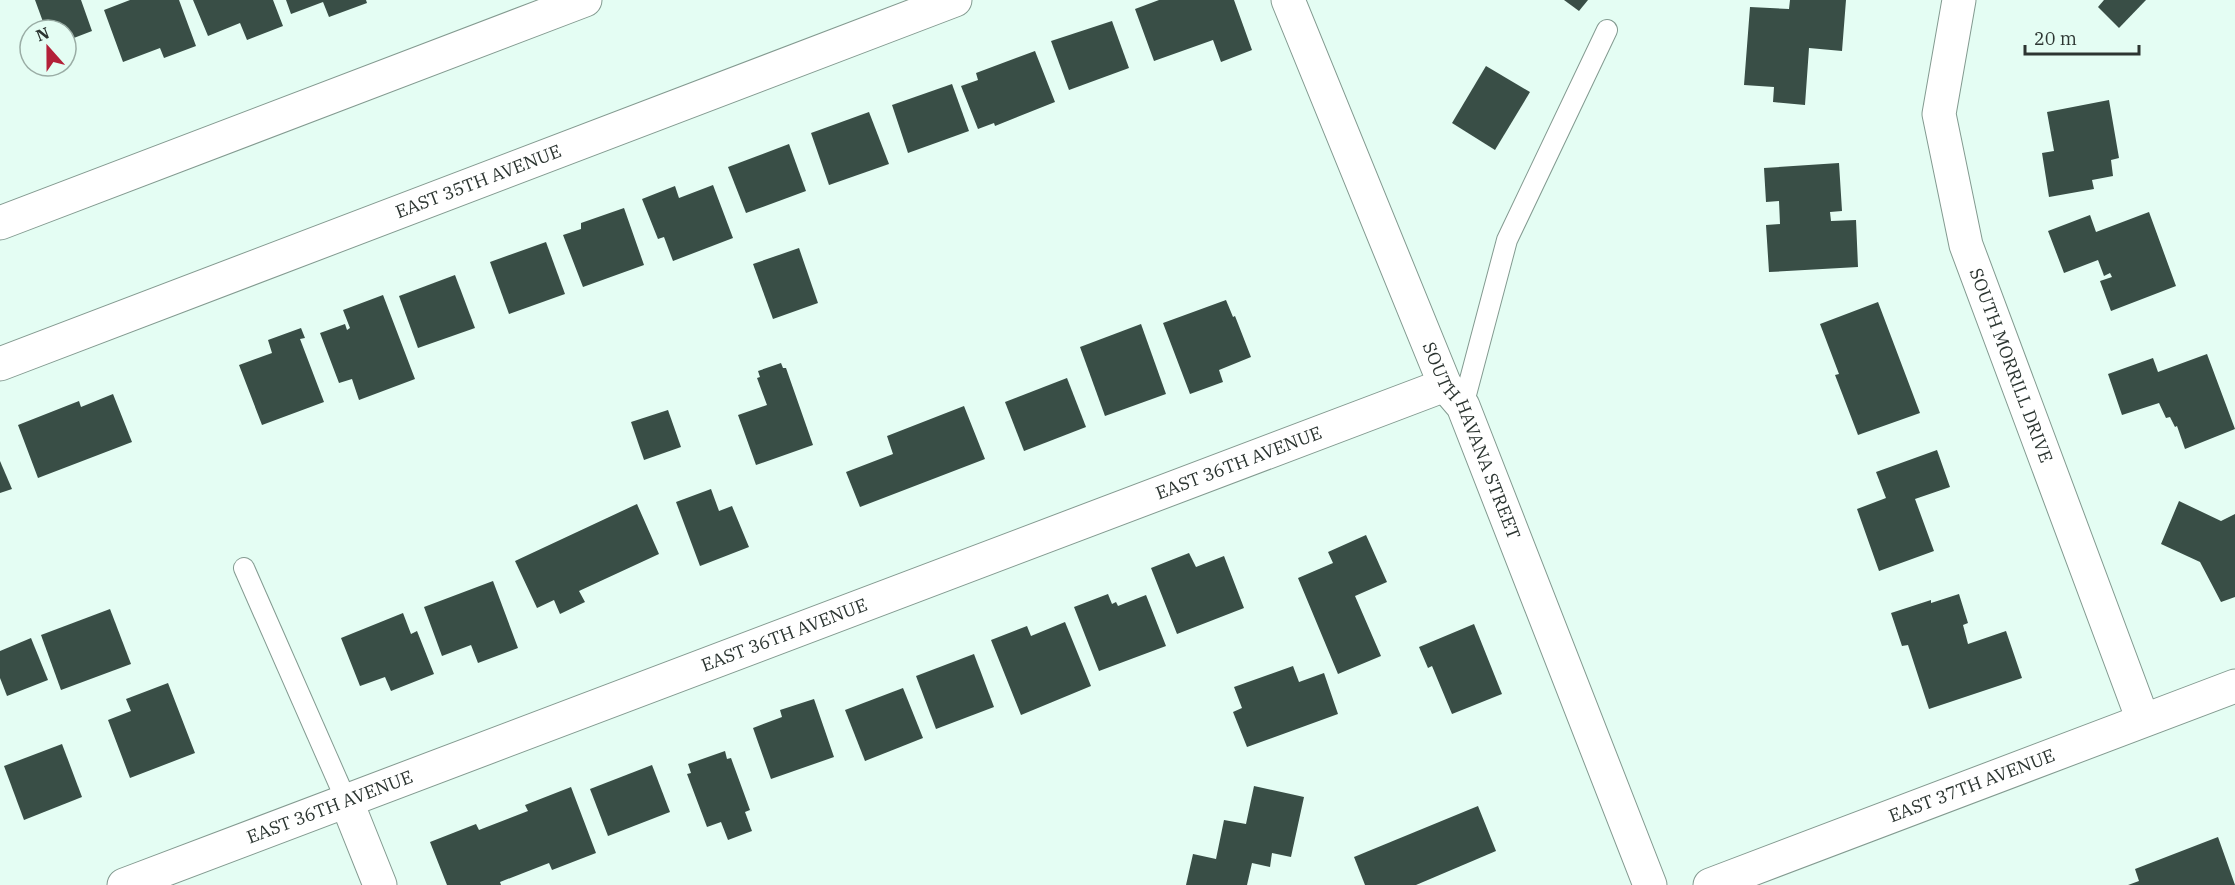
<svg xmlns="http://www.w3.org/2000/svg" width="2235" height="885" font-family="'IBM Plex Serif',serif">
  <rect width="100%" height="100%" fill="#e4fdf3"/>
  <g fill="#394e46">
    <path d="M 35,0 L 81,0 L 92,31 L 66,41 L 66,30 L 46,30 Z"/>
    <path d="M 130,0 L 179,0 L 196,46 L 164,58 L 160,48 L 123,62 L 104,10 Z"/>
    <path d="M 193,0 L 273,0 L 283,26 L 247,40 L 240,23 L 208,36 Z"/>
    <path d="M 286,0 L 366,0 L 367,3 L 329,17 L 323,2 L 291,14 Z"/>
    <path d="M 1159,0 L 1234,0 L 1252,50 L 1221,62 L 1213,40 L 1154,61 L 1135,9 Z"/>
    <path d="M 1564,0 L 1588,0 L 1579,11 Z"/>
    <path d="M 1790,0 L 1846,0 L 1842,51 L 1809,48 L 1805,105 L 1773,102 L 1774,87 L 1744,85 L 1750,7 L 1789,9 Z"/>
    <path d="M 2104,0 L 2146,0 L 2119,28 L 2098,7 Z"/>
    <path d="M 1112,21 L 1129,68 L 1069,90 L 1051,41 Z"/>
    <path d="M 1035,51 L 1055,102 L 995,126 L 994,123 L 978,129 L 961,86 L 978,80 L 976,73 Z"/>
    <path d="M 1486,66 L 1530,92 L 1495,150 L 1452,123 Z"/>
    <path d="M 952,84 L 969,131 L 908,153 L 892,105 Z"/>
    <path d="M 2109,100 L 2119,158 L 2111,160 L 2113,176 L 2092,180 L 2094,189 L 2049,197 L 2042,153 L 2054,151 L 2047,112 Z"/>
    <path d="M 869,112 L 889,164 L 829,185 L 811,133 Z"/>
    <path d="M 789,144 L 806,191 L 746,213 L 728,167 Z"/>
    <path d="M 1839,163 L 1842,211 L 1830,212 L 1831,221 L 1856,220 L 1858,267 L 1769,272 L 1766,225 L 1780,224 L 1779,201 L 1766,202 L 1764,168 Z"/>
    <path d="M 713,185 L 733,238 L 673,261 L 664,237 L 658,239 L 642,199 L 675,186 L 679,198 Z"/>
    <path d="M 624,208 L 644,265 L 583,287 L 563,235 L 581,229 L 581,223 Z"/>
    <path d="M 2149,212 L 2176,286 L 2111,311 L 2100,281 L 2112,277 L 2110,273 L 2104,276 L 2098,260 L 2064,273 L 2048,231 L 2090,215 L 2096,232 Z"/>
    <path d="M 546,242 L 565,294 L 509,314 L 490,262 Z"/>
    <path d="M 799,248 L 818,303 L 773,319 L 753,264 Z"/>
    <path d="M 455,275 L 475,328 L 418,348 L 399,296 Z"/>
    <path d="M 383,295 L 415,379 L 359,400 L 352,379 L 339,383 L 320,333 L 345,324 L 347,330 L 350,328 L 343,310 Z"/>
    <path d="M 1226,300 L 1233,317 L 1235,316 L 1251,357 L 1219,370 L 1223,382 L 1190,394 L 1163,323 Z"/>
    <path d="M 1878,302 L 1920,413 L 1858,435 L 1835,375 L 1839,374 L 1820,324 Z"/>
    <path d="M 1141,324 L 1166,394 L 1105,416 L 1080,347 Z"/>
    <path d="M 301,328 L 305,338 L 300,339 L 324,402 L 262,425 L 239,365 L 272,353 L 268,340 Z"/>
    <path d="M 2207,354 L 2235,429 L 2185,449 L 2177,426 L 2175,427 L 2170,417 L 2166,418 L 2159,403 L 2122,415 L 2108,374 L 2153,358 L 2158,372 Z"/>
    <path d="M 781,363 L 783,368 L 786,368 L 813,445 L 756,465 L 738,415 L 767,405 L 757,378 L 760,377 L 758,371 Z"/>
    <path d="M 1067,378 L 1086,427 L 1024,451 L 1005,402 Z"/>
    <path d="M 113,394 L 132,442 L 38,478 L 18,425 L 79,401 L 81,407 Z"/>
    <path d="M 964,406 L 985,459 L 860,507 L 846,472 L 893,454 L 887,436 Z"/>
    <path d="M 668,410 L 681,447 L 644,460 L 631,422 Z"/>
    <path d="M 1937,450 L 1950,487 L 1915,499 L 1934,551 L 1879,571 L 1857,509 L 1886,498 L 1876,472 Z"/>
    <path d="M 0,461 L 12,489 L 0,493 Z"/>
    <path d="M 711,489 L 719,511 L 732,506 L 749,547 L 700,566 L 676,502 Z"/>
    <path d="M 2179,501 L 2221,521 L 2235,514 L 2235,597 L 2221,602 L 2200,562 L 2161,544 Z"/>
    <path d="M 637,504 L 659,554 L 579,591 L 585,602 L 560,614 L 554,600 L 537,608 L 515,561 Z"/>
    <path d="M 1366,535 L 1387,582 L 1355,596 L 1381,656 L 1338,674 L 1298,578 L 1333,563 L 1328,552 Z"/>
    <path d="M 1189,553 L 1196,567 L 1224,556 L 1244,608 L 1177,634 L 1151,568 Z"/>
    <path d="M 493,581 L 518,648 L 478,663 L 471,645 L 442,656 L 424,607 Z"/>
    <path d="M 1108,594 L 1112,604 L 1116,602 L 1118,606 L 1146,595 L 1166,646 L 1099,671 L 1074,607 Z"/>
    <path d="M 1959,594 L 1968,623 L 1963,625 L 1968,644 L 2006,631 L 2022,678 L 1929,709 L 1908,645 L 1902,646 L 1891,613 L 1931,600 L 1931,603 Z"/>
    <path d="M 110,609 L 131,664 L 61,690 L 41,635 Z"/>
    <path d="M 403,613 L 411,634 L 417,631 L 434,674 L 391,691 L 385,677 L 360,686 L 341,638 Z"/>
    <path d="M 1065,622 L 1091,686 L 1021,715 L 991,640 L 1027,626 L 1031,636 Z"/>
    <path d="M 1474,624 L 1502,694 L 1452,714 L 1432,666 L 1428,668 L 1419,647 Z"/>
    <path d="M 31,638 L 48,680 L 7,696 L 0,678 L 0,651 Z"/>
    <path d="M 974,654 L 994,707 L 936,729 L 916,676 Z"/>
    <path d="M 1293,666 L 1299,682 L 1324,673 L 1338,714 L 1247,747 L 1233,712 L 1242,708 L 1234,687 Z"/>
    <path d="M 168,683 L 195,753 L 130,778 L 108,720 L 131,711 L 126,699 Z"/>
    <path d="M 903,688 L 923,738 L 865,761 L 845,710 Z"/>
    <path d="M 814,699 L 834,757 L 771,779 L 753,728 L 782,717 L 780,710 Z"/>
    <path d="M 62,744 L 82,797 L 24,820 L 4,766 Z"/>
    <path d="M 725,751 L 727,759 L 731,758 L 750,810 L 745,812 L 752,831 L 728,840 L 721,822 L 707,827 L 687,774 L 691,773 L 688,764 Z"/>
    <path d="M 652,765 L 670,812 L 608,836 L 590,789 Z"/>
    <path d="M 1254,786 L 1304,797 L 1291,857 L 1272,853 L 1270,867 L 1252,863 L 1247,885 L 1186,885 L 1193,854 L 1216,859 L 1224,820 L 1246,824 Z"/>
    <path d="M 571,787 L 596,853 L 552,870 L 549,863 L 500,882 L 501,885 L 447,885 L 430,842 L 476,824 L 479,830 L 528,811 L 525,805 Z"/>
    <path d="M 1478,806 L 1496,851 L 1416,885 L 1365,885 L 1354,857 Z"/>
    <path d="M 2218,837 L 2235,885 L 2128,885 L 2139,881 L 2135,869 Z"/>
  </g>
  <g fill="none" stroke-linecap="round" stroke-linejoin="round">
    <defs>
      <g id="service">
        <path d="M 1463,406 L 1507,240 L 1607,30"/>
        <path d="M 244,568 L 346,800"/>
      </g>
      <g id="minor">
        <path id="s1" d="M 1288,0 L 1445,385 L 1463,406 L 1650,885"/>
        <path id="s2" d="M 1959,0 L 1939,114 L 1966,245 L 2143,720"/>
        <path d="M 0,223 L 585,0"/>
        <path id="s3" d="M 0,364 L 955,0"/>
        <path d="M 346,800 L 380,885"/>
        <path id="s4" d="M 124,885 L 1445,385"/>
      </g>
      <g id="tertiary">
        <path id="s5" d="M 1710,885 L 2235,686"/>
      </g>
    </defs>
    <use href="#service" stroke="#839a90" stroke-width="22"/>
    <use href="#minor" stroke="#839a90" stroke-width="35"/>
    <use href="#tertiary" stroke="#839a90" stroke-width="35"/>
    <use href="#service" stroke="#fff" stroke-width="20"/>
    <use href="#minor" stroke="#fff" stroke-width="33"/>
    <use href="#tertiary" stroke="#fff" stroke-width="33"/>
  </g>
  <g text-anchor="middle" stroke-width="6" stroke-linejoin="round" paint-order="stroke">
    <g font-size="18" fill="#2c3531" stroke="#e4fdf3">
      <text dy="6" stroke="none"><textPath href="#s3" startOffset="512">EAST 35TH AVENUE</textPath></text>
      <text dy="6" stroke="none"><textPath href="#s2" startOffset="378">SOUTH MORRILL DRIVE</textPath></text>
      <text dy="6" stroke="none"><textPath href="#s1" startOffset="478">SOUTH HAVANA STREET</textPath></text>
      <text dy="6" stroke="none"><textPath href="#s4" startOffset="1192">EAST 36TH AVENUE</textPath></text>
      <text dy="6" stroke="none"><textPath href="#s4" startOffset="706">EAST 36TH AVENUE</textPath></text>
      <text dy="6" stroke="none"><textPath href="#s5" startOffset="280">EAST 37TH AVENUE</textPath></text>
      <text dy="6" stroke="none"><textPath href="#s4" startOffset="220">EAST 36TH AVENUE</textPath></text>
    </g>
  </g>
  <g transform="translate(48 48) rotate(339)"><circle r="28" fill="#e4fdf3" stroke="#9aada5" stroke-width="1.5"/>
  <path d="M0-4.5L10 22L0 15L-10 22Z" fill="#b32038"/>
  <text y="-9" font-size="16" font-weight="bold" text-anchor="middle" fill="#2c3531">N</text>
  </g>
  <path d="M2025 45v9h114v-9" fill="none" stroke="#2c3531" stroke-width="3"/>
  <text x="2034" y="45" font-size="18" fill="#2c3531" stroke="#e4fdf3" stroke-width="4.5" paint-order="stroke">20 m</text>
</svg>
